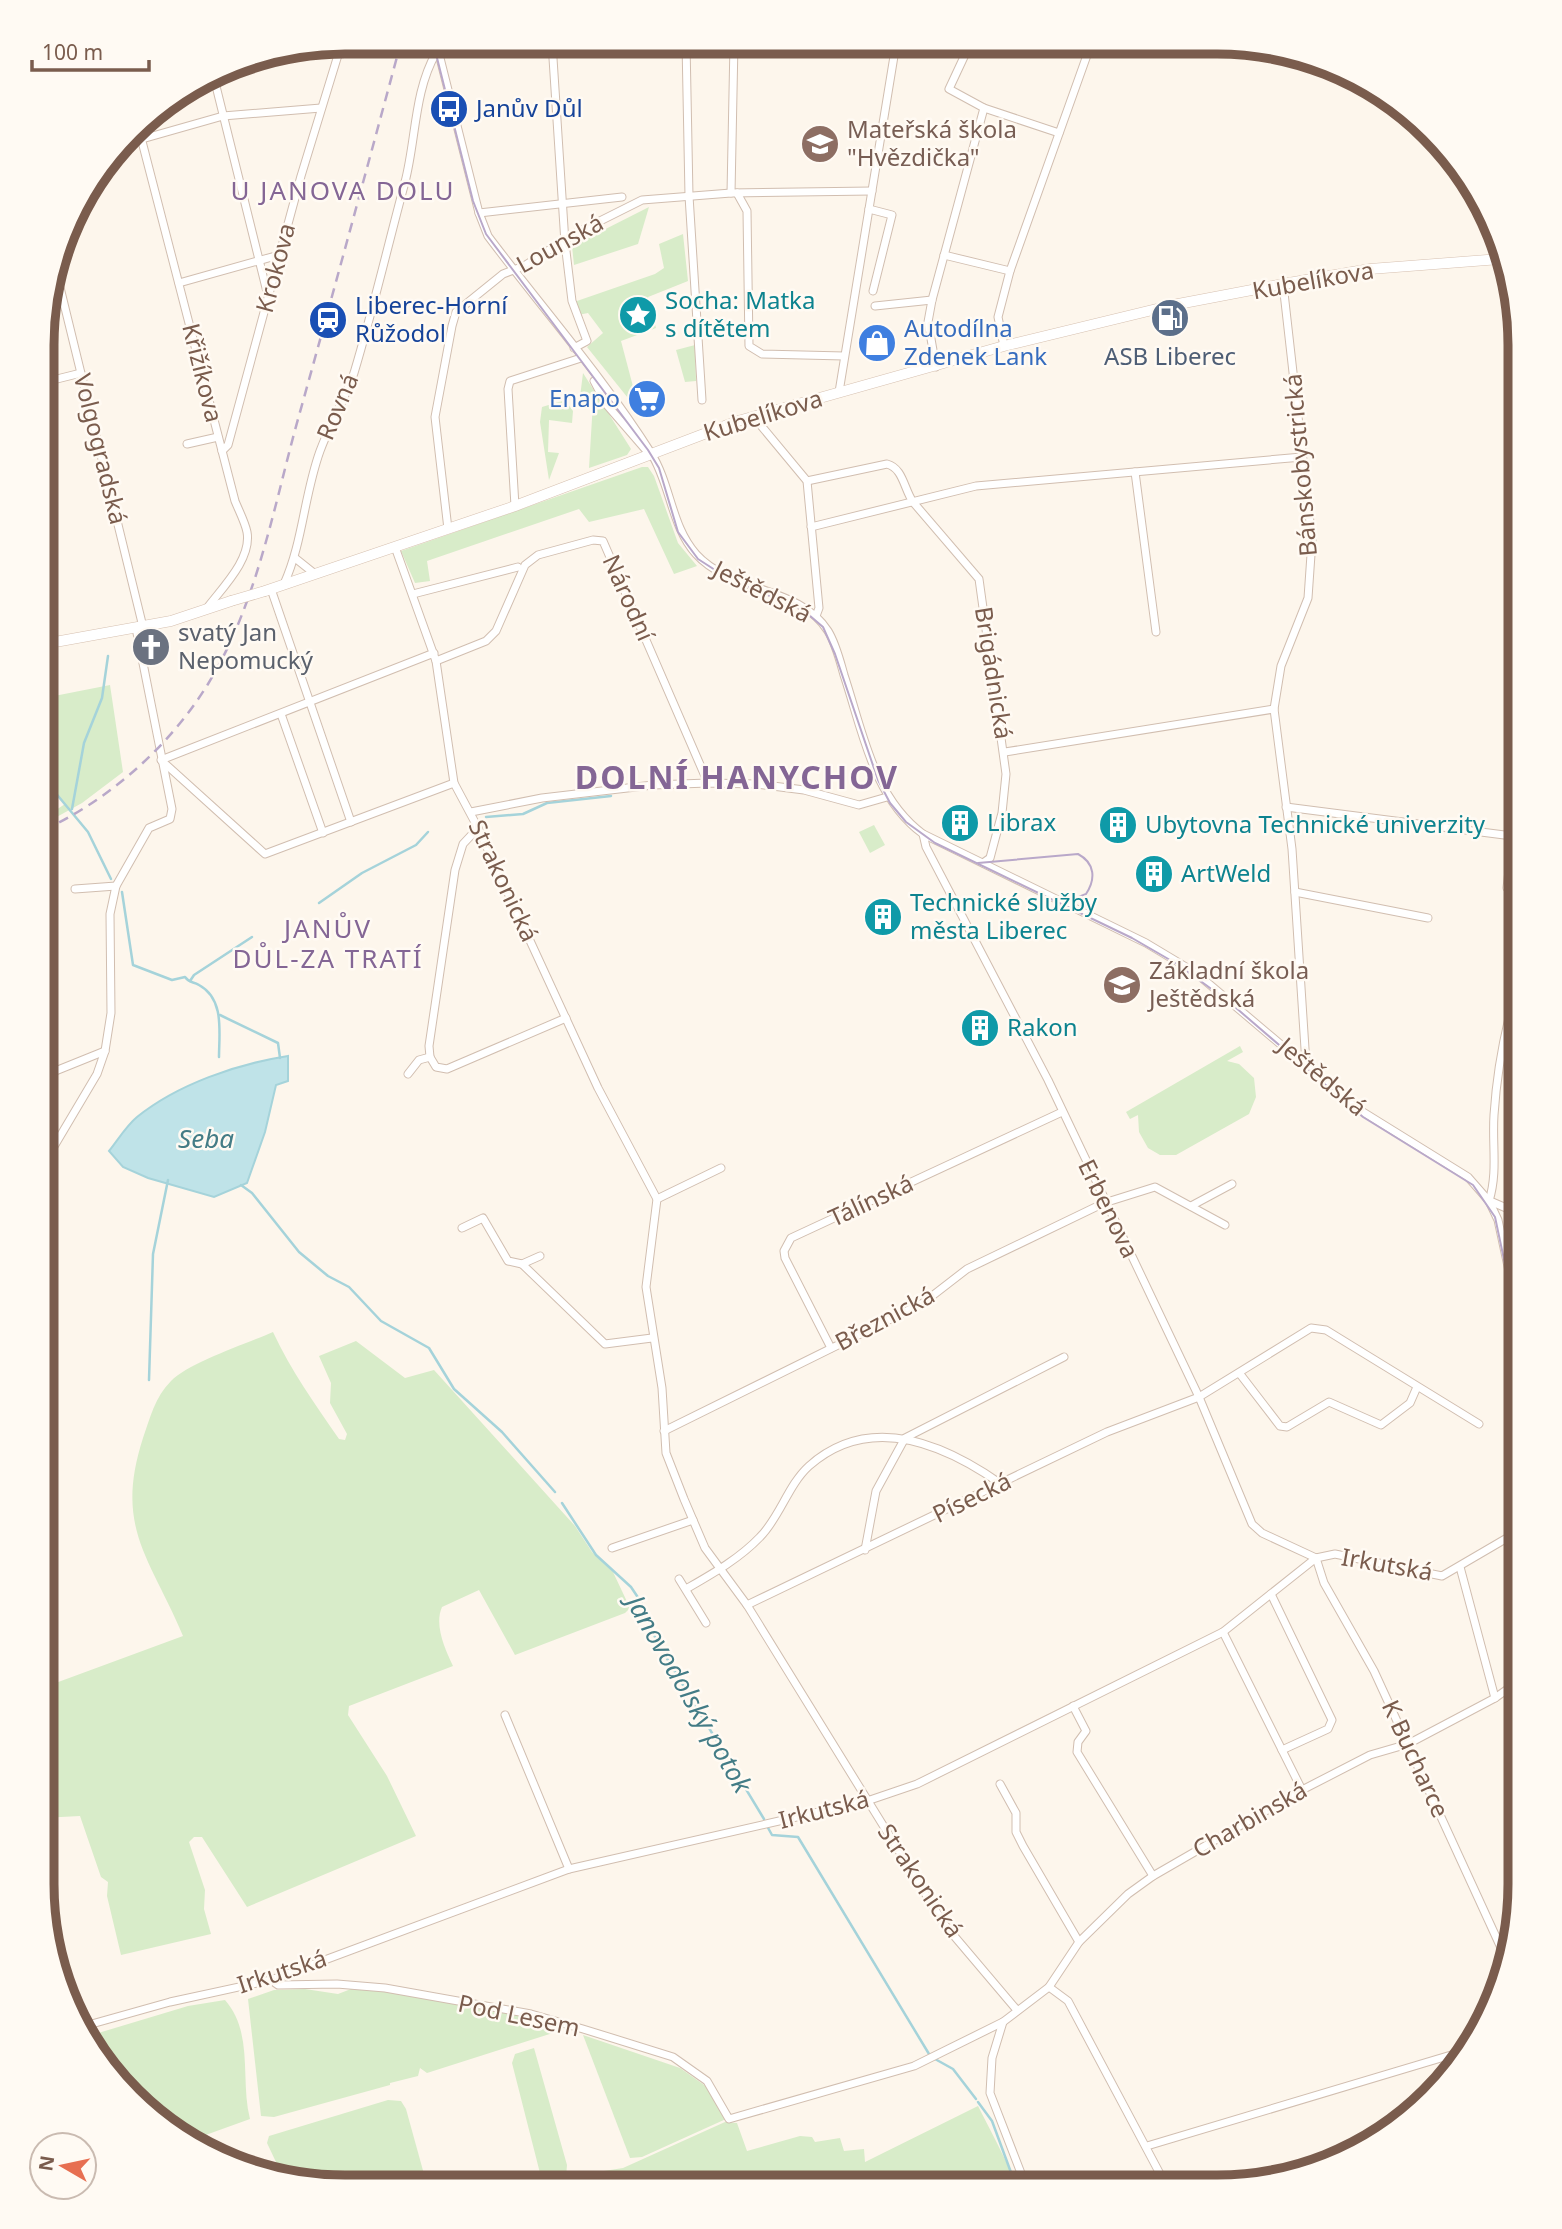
<svg xmlns="http://www.w3.org/2000/svg" width="1562" height="2229" font-family="'Noto Sans',sans-serif">
  <rect width="100%" height="100%" fill="#fdf6ec"/>
  <g fill="#d8ecc9">
    <path d="M 649,207 L 638,244 L 574,265 L 572,246 Z"/>
    <path d="M 683,234 L 688,281 L 648,297 L 656,328 L 621,341 L 640,413 L 587,347 L 603,333 L 588,313 L 578,315 L 574,302 L 655,274 L 664,268 L 659,244 Z"/>
    <path d="M 695,345 L 696,381 L 685,382 L 676,350 Z"/>
    <path d="M 583,373 L 631,449 L 627,455 L 589,468 L 593,402 L 580,397 Z"/>
    <path d="M 565,400 L 573,411 L 572,423 L 549,420 L 548,452 L 559,453 L 549,480 L 540,422 L 542,407 Z"/>
    <path d="M 642,467 L 648,467 L 654,476 L 678,543 L 697,566 L 674,574 L 644,509 L 589,522 L 579,509 L 427,561 L 430,581 L 415,583 L 401,551 Z"/>
    <path d="M 110,685 L 123,772 L 82,803 L 44,824 L 44,818 L 65,804 L 44,785 L 44,698 Z"/>
    <path d="M 874,825 L 885,845 L 870,853 L 859,832 Z"/>
    <path d="M 1240,1046 L 1243,1052 L 1227,1061 L 1239,1064 L 1254,1078 L 1256,1097 L 1249,1114 L 1176,1155 L 1160,1155 L 1148,1148 L 1139,1132 L 1138,1115 L 1130,1119 L 1126,1112 Z"/>
    <path d="M 273,1332 C 291,1371 315,1404 339,1439 L 345,1440 L 347,1434 L 330,1403 L 331,1383 L 319,1356 L 356,1341 L 405,1378 L 434,1370 L 575,1526 L 592,1552 L 613,1572 L 630,1608 L 625,1613 L 515,1655 L 479,1590 L 442,1607 C 434,1625 445,1649 453,1666 L 349,1706 L 348,1715 L 387,1776 L 416,1836 L 247,1907 L 202,1837 L 194,1837 L 189,1842 L 205,1890 L 204,1909 L 211,1934 L 121,1955 L 107,1896 L 108,1882 L 101,1877 L 80,1816 L 42,1818 L 42,1688 L 183,1636 C 150,1557 114,1528 143,1438 C 150,1418 155,1397 171,1381 C 188,1363 248,1343 273,1332 Z"/>
    <path d="M 305,1989 L 338,1994 L 351,1989 L 401,1991 L 469,2008 L 527,2015 L 563,2027 L 556,2032 L 427,2073 L 420,2068 L 418,2076 L 390,2083 L 390,2085 L 274,2117 L 261,2116 L 248,1999 L 274,1990 Z"/>
    <path d="M 225,2000 C 254,2033 240,2080 250,2119 L 189,2141 L 161,2125 L 90,2038 L 95,2034 L 188,2006 Z"/>
    <path d="M 583,2035 L 680,2068 L 707,2087 L 726,2119 L 642,2157 L 630,2158 Z"/>
    <path d="M 534,2048 L 567,2165 L 566,2177 L 623,2168 L 725,2122 L 737,2123 L 747,2151 L 800,2136 L 812,2137 L 815,2142 L 840,2138 L 844,2151 L 864,2149 L 865,2162 L 978,2106 C 985,2120 1014,2174 1015,2184 L 867,2186 L 860,2175 L 856,2186 L 523,2185 L 542,2181 L 512,2063 L 515,2054 Z"/>
    <path d="M 388,2100 L 401,2101 L 406,2109 L 427,2185 L 306,2184 L 284,2179 L 267,2143 L 269,2136 Z"/>
  </g>
  <path fill="#bfe3e8" stroke="#a5d3da" stroke-width="2" d="M 288,1056 L 288,1081 L 276,1085 L 265,1132 L 247,1183 L 214,1197 L 148,1178 L 123,1167 L 109,1151 C 118,1140 126,1126 137,1117 C 178,1084 237,1064 288,1056 Z"/>
  <g fill="none" stroke-linecap="round" stroke-linejoin="round">
    <g stroke="#a5d3da" stroke-width="2.5">
      <path d="M 44,779 L 88,832 L 111,879"/>
      <path d="M 72,809 L 84,743 L 102,698 L 108,656"/>
      <path d="M 486,817 L 523,814 L 547,803 L 611,796"/>
      <path d="M 122,892 L 133,965 L 172,980 L 185,977 C 190,984 193,981 199,985 C 225,999 219,1033 219,1057"/>
      <path d="M 319,903 L 362,873 L 416,845 L 428,832"/>
      <path d="M 190,981 L 194,975 L 252,937"/>
      <path d="M 220,1015 L 278,1043 L 280,1058"/>
      <path d="M 241,1185 L 252,1193 L 299,1252 L 328,1276 L 349,1287 L 381,1321 L 429,1348 L 454,1389 L 502,1432 L 555,1492"/>
      <path d="M 149,1380 L 153,1254 L 168,1180"/>
      <path d="M 562,1503 L 596,1555 L 631,1587 L 641,1602 L 657,1642 L 764,1819"/>
      <path d="M 767,1826 L 772,1835 L 798,1837 L 929,2054"/>
      <path d="M 935,2059 L 953,2069 L 976,2099"/>
      <path d="M 978,2102 L 992,2121 L 1016,2186"/>
    </g>
    <defs>
      <g id="street">
        <path d="M 436,42 L 479,213 L 488,236 C 542,308 603,377 651,453 C 671,485 671,526 696,554 C 731,593 800,586 828,631 C 836,644 840,661 844,675 C 863,732 873,797 923,834 L 1146,943 L 1196,973 L 1355,1107 L 1468,1177 L 1489,1201 L 1498,1220 L 1520,1322"/>
        <path d="M 552,43 L 565,243 L 572,301 L 587,341 L 574,348"/>
        <path d="M 686,43 L 689,196 L 702,400"/>
        <path d="M 214,78 L 268,296"/>
        <path d="M 984,108 L 1059,133"/>
        <path d="M 138,126 L 235,501 C 239,511 245,522 247,532 C 252,559 222,588 207,608"/>
        <path d="M 142,139 L 223,116 L 321,108"/>
        <path d="M 731,193 L 734,43"/>
        <path d="M 737,193 L 747,211 L 749,346 L 762,354 L 844,356"/>
        <path d="M 869,209 L 892,215 L 873,291"/>
        <path d="M 479,213 L 622,197"/>
        <path d="M 944,255 L 1010,271"/>
        <path d="M 56,271 L 143,627"/>
        <path d="M 179,283 L 279,255"/>
        <path d="M 1283,284 L 1312,540 L 1308,598 L 1281,666 L 1274,709 L 1292,849 L 1306,1064"/>
        <path d="M 875,306 L 932,300"/>
        <path d="M 1004,346 L 998,317 L 1010,271 L 1091,44"/>
        <path d="M 936,367 L 928,322 L 932,300 L 984,108 L 949,89 L 970,44"/>
        <path d="M 594,381 L 606,404 L 645,449"/>
        <path d="M 45,382 L 81,373"/>
        <path d="M 839,392 L 896,44"/>
        <path d="M 753,416 L 807,481 L 819,608 L 816,616"/>
        <path d="M 187,444 L 218,437"/>
        <path d="M 222,451 L 228,445 L 301,176 L 342,42"/>
        <path d="M 1135,472 L 1156,632"/>
        <path d="M 807,481 L 887,464 C 903,468 904,489 913,502 L 979,579 L 1006,774 L 1002,813 L 990,858 L 983,863"/>
        <path d="M 515,506 L 508,389 L 510,381 L 581,358"/>
        <path d="M 811,527 L 976,486 L 1302,457"/>
        <path d="M 448,529 L 435,417 L 452,326 L 456,312 L 503,274 L 524,266 L 576,233 L 642,200 L 731,193 L 872,191"/>
        <path d="M 395,547 L 436,661 L 454,783 L 478,828 L 598,1088 L 657,1199 L 646,1287 L 662,1388 L 666,1453 L 684,1499 L 705,1548 L 747,1605 L 944,1924 L 1016,2009"/>
        <path d="M 295,558 L 315,574"/>
        <path d="M 284,584 C 303,542 304,495 320,451 C 330,424 344,401 354,373 C 373,310 388,245 405,182 C 416,140 414,91 436,53"/>
        <path d="M 271,589 L 351,822"/>
        <path d="M 413,594 L 518,567"/>
        <path d="M 436,661 L 486,641 L 496,631 L 525,565 L 538,555 L 593,540 L 603,541 L 708,783"/>
        <path d="M 281,714 L 323,833"/>
        <path d="M 1005,752 L 1274,709"/>
        <path d="M 161,760 L 434,653"/>
        <path d="M 162,761 L 265,854 L 454,783"/>
        <path d="M 1286,807 L 1520,837"/>
        <path d="M 471,812 L 542,798 L 653,785 L 708,783 L 757,784 L 804,790 L 859,805 L 887,797"/>
        <path d="M 923,834 L 926,847 L 1048,1080 L 1199,1397 L 1252,1524 L 1262,1533 L 1316,1558"/>
        <path d="M 1507,888 L 1513,835"/>
        <path d="M 75,889 L 116,886"/>
        <path d="M 1295,892 L 1428,918"/>
        <path d="M 430,1057 L 429,1046 L 455,870 L 463,844 L 478,828"/>
        <path d="M 408,1074 L 419,1060 L 430,1057 L 436,1067 L 447,1069 L 566,1018"/>
        <path d="M 43,1076 L 105,1051"/>
        <path d="M 43,1165 L 97,1074 L 105,1051 L 111,1013 L 110,914 L 116,886 L 149,828 L 170,819 L 172,809 L 136,628"/>
        <path d="M 657,1199 L 721,1168"/>
        <path d="M 1489,1201 C 1498,1172 1492,1145 1494,1115 C 1497,1068 1506,1023 1520,978"/>
        <path d="M 1490,1201 L 1520,1214"/>
        <path d="M 1191,1206 L 1232,1184"/>
        <path d="M 462,1228 L 483,1218 L 508,1261 L 522,1264 L 605,1344 L 652,1338"/>
        <path d="M 522,1264 L 540,1256"/>
        <path d="M 831,1348 L 785,1258 L 784,1251 L 791,1238 L 1062,1112"/>
        <path d="M 1240,1374 L 1280,1426 L 1287,1427 L 1329,1402 L 1381,1425 L 1410,1403 L 1417,1387"/>
        <path d="M 664,1431 L 923,1303 L 967,1269 L 1104,1203 L 1155,1187 L 1225,1225"/>
        <path d="M 612,1548 L 693,1520"/>
        <path d="M 865,1550 L 876,1491 L 905,1438 L 1064,1357"/>
        <path d="M 1316,1558 L 1324,1583 L 1374,1671 L 1508,1963"/>
        <path d="M 1460,1567 L 1495,1698"/>
        <path d="M 679,1579 L 706,1623"/>
        <path d="M 686,1589 C 712,1574 739,1559 760,1537 C 780,1517 788,1485 809,1466 C 870,1412 944,1444 1001,1484"/>
        <path d="M 1271,1594 L 1332,1720 L 1328,1729 L 1282,1750"/>
        <path d="M 747,1605 L 1107,1432 L 1199,1397 L 1311,1328 L 1326,1330 L 1479,1424"/>
        <path d="M 1223,1632 L 1302,1790"/>
        <path d="M 1073,1706 L 1086,1731 L 1078,1742 L 1077,1752 L 1153,1876"/>
        <path d="M 505,1715 L 569,1869"/>
        <path d="M 1000,1784 L 1016,1813 L 1016,1832 L 1023,1846 L 1079,1942"/>
        <path d="M 271,1980 L 278,1985 L 337,1984 L 385,1988 L 531,2014 L 583,2029 L 673,2057 L 707,2081 L 729,2119 L 914,2066 L 1003,2022"/>
        <path d="M 1049,1987 L 1068,2001 L 1167,2187"/>
        <path d="M 81,2027 L 170,2002 L 271,1980 L 569,1869 L 867,1801 L 917,1784 L 1223,1632 L 1316,1558 L 1335,1554 L 1442,1576 L 1519,1531"/>
        <path d="M 1147,2146 L 1451,2055 L 1455,2068"/>
        <path d="M 1026,2186 L 990,2093 L 992,2058 L 1003,2022 L 1049,1987 L 1079,1942 L 1128,1894 L 1153,1876 L 1302,1790 L 1370,1755 L 1408,1744 L 1495,1698 L 1519,1681"/>
      </g>
      <g id="secondary">
        <path d="M 265,591 L 515,506 L 738,421 L 1004,346 L 1173,305 L 1283,284 L 1370,269 L 1500,259"/>
        <path d="M 44,644 L 171,621 L 231,601"/>
      </g>
    </defs>
    <use href="#street" stroke="#d1beb0" stroke-width="9"/>
    <use href="#secondary" stroke="#d6c0b0" stroke-width="11"/>
    <use href="#street" stroke="#fff" stroke-width="7"/>
    <use href="#secondary" stroke="#fff" stroke-width="10"/>
    <g stroke="#b9a8c9" stroke-width="2">
      <path d="M 433,42 L 473,201 L 486,234 L 648,450 L 659,468 L 678,532 L 698,559 L 729,579 L 802,609 L 823,627 L 835,654 L 878,780 L 890,803 L 906,822 L 935,843 L 1132,938 L 1177,964 L 1228,1001 L 1363,1117 L 1473,1185 L 1495,1217 L 1520,1335"/>
      <path d="M 978,863 L 1078,854 C 1095,863 1096,879 1086,894 L 1071,900"/>
    </g>
    <path stroke="#b9a8c9" stroke-width="2.5" stroke-dasharray="10 7" stroke-linecap="butt" d="M 44,830 C 110,799 169,747 208,684 C 255,607 272,516 295,430 C 331,301 366,172 401,42"/>
    <defs>
      <path id="secondary-bridge" d="M 231,601 L 265,591"/>
    </defs>
    <use href="#secondary-bridge" stroke="#d6c0b0" stroke-width="11" stroke-linecap="butt"/>
    <use href="#secondary-bridge" stroke="#fff" stroke-width="10"/>
  </g>
  <defs>
    <symbol id="bus-disc" viewBox="-11 -11 22 22"><circle r="9.5" fill="#1a4fb4" stroke="#fffaf3"/><path d="M-5-6H5V4H4V6H2V4H-2V6H-4V4H-5ZM-3.5-4V0h7V-4ZM-3.5 1.2v1.5H-2V1.2ZM2 1.2v1.5H3.5V1.2Z" fill="#fff"/></symbol>
    <symbol id="school-disc" viewBox="-11 -11 22 22"><circle r="9.5" fill="#8d6e63" stroke="#fffaf3"/><path d="M0-5L7-2L0 1L-7-2ZM-4 1L0 2.5L4 1V4Q0 6-4 4Z" fill="#fff"/></symbol>
    <symbol id="sight-disc" viewBox="-11 -11 22 22"><circle r="9.5" fill="#0f9aa8" stroke="#fffaf3"/><path d="M0-6L1.8-2.2L6-1.7L2.9 1.2L3.7 5.4L0 3.3L-3.7 5.4L-2.9 1.2L-6-1.7L-1.8-2.2Z" fill="#fff"/></symbol>
    <symbol id="fuel-disc" viewBox="-11 -11 22 22"><circle r="9.5" fill="#5c6f8a" stroke="#fffaf3"/><path d="M-5.5-6h7V0h2V4h1.3V-2.5L3-4.5l.8-.8L6-3V5H2.5V1h-1V6h-7ZM-4.2-4.7v3.2H.2V-4.7Z" fill="#fff"/></symbol>
    <symbol id="station-disc" viewBox="-11 -11 22 22"><circle r="9.5" fill="#1a4fb4" stroke="#fffaf3"/><path d="M-3-6H3Q5-6 5-4V2Q5 4 3 4L4.5 6H3L1.5 4h-3L-3 6H-4.5L-3 4Q-5 4-5 2V-4Q-5-6-3-6ZM-3.5-4v3h7v-3ZM-3.5 1v1.5H-2V1ZM2 1v1.5H3.5V1Z" fill="#fff"/></symbol>
    <symbol id="shop-disc" viewBox="-11 -11 22 22"><circle r="9.5" fill="#3f7fe0" stroke="#fffaf3"/><path d="M-5-2.5h2.3a2.7 3.5 0 0 1 5.4 0H5L5.5 6h-11ZM-1.5-2.5h3a1.5 2.3 0 0 0-3 0Z" fill="#fff"/></symbol>
    <symbol id="supermarket-disc" viewBox="-11 -11 22 22"><circle r="9.5" fill="#3f7fe0" stroke="#fffaf3"/><path d="M-6-5.5h2.5l.6 2H6L4.5 2H-2.5L-4.4-4H-6ZM-1.5 3.2a1.3 1.3 0 1 0 .1 0ZM3 3.2a1.3 1.3 0 1 0 .1 0Z" fill="#fff"/></symbol>
    <symbol id="church-disc" viewBox="-11 -11 22 22"><circle r="9.5" fill="#6b7280" stroke="#fffaf3"/><path d="M-1.2-6h2.4v3.5h3.3v2.4h-3.3V6h-2.4V-.1h-3.3v-2.4h3.3Z" fill="#fff"/></symbol>
    <symbol id="building-disc" viewBox="-11 -11 22 22"><circle r="9.5" fill="#0f9aa8" stroke="#fffaf3"/><path d="M-4-6H4V6H1V3H-1V6H-4ZM-2.5-4.3h1.7v1.8h-1.7ZM.8-4.3h1.7v1.8H.8ZM-2.5-1h1.7V.8h-1.7ZM.8-1h1.7V.8H.8Z" fill="#fff"/></symbol>
  </defs>
  <g fill-rule="evenodd">
    <use href="#bus-disc" x="427" y="87" width="44" height="44"/>
    <use href="#school-disc" x="798" y="122" width="44" height="44"/>
    <use href="#sight-disc" x="616" y="293" width="44" height="44"/>
    <use href="#fuel-disc" x="1148" y="296" width="44" height="44"/>
    <use href="#station-disc" x="306" y="298" width="44" height="44"/>
    <use href="#shop-disc" x="855" y="321" width="44" height="44"/>
    <use href="#supermarket-disc" x="625" y="377" width="44" height="44"/>
    <use href="#church-disc" x="129" y="625" width="44" height="44"/>
    <use href="#building-disc" x="938" y="801" width="44" height="44"/>
    <use href="#building-disc" x="1096" y="803" width="44" height="44"/>
    <use href="#building-disc" x="1132" y="852" width="44" height="44"/>
    <use href="#building-disc" x="861" y="895" width="44" height="44"/>
    <use href="#school-disc" x="1100" y="963" width="44" height="44"/>
    <use href="#building-disc" x="958" y="1006" width="44" height="44"/>
  </g>
  <g text-anchor="middle" stroke-width="5" stroke-linejoin="round" paint-order="stroke">
    <g font-size="24" fill="#164399" stroke="#fffaf3" text-anchor="start">
      <text x="476" y="117">Janův Důl</text>
      <text x="355" y="314">Liberec-Horní<tspan x="355" dy="28">Růžodol</tspan></text>
    </g>
    <g font-size="24" fill="#785e54" stroke="#fffaf3" text-anchor="start">
      <text x="847" y="138">Mateřská škola<tspan x="847" dy="28">"Hvězdička"</tspan></text>
      <text x="1149" y="979">Základní škola<tspan x="1149" dy="28">Ještědská</tspan></text>
    </g>
    <g font-size="24" fill="#7a5c4d" stroke="#fffaf3">
      <text transform="translate(560 244) rotate(-29)" y="8">Lounská</text>
      <text transform="translate(276 268) rotate(-75)" y="8">Krokova</text>
      <text transform="translate(1313 281) rotate(-10)" y="8">Kubelíkova</text>
      <text transform="translate(202 373) rotate(76)" y="8">Křižíkova</text>
      <text transform="translate(338 407) rotate(-67)" y="8">Rovná</text>
      <text transform="translate(763 416) rotate(-17)" y="8">Kubelíkova</text>
      <text transform="translate(100 449) rotate(76)" y="8">Volgogradská</text>
      <text transform="translate(1301 465) rotate(-95)" y="8">Bánskobystrická</text>
      <text transform="translate(762 592) rotate(27)" y="8">Ještědská</text>
      <text transform="translate(628 598) rotate(66)" y="8">Národní</text>
      <text transform="translate(993 673) rotate(81)" y="8">Brigádnická</text>
      <text transform="translate(503 881) rotate(65)" y="8">Strakonická</text>
      <text transform="translate(1322 1077) rotate(40)" y="8">Ještědská</text>
      <text transform="translate(871 1201) rotate(-25)" y="8">Tálínská</text>
      <text transform="translate(1108 1209) rotate(64)" y="8">Erbenova</text>
      <text transform="translate(885 1319) rotate(-28)" y="8">Březnická</text>
      <text transform="translate(972 1498) rotate(-26)" y="8">Písecká</text>
      <text transform="translate(1387 1565) rotate(10)" y="8">Irkutská</text>
      <text transform="translate(1415 1759) rotate(65)" y="8">K Bucharce</text>
      <text transform="translate(824 1810) rotate(-14)" y="8">Irkutská</text>
      <text transform="translate(1250 1820) rotate(-30)" y="8">Charbinská</text>
      <text transform="translate(920 1881) rotate(56)" y="8">Strakonická</text>
      <text transform="translate(282 1972) rotate(-18)" y="8">Irkutská</text>
      <text transform="translate(519 2016) rotate(12)" y="8">Pod Lesem</text>
    </g>
    <g font-size="24" fill="#0d838f" stroke="#fffaf3" text-anchor="start">
      <text x="665" y="309">Socha: Matka<tspan x="665" dy="28">s dítětem</tspan></text>
      <text x="987" y="831">Librax</text>
      <text x="1145" y="833">Ubytovna Technické univerzity</text>
      <text x="1181" y="882">ArtWeld</text>
      <text x="910" y="911">Technické služby<tspan x="910" dy="28">města Liberec</tspan></text>
      <text x="1007" y="1036">Rakon</text>
    </g>
    <g font-size="24" fill="#366cbe" stroke="#fffaf3" text-anchor="start">
      <text x="904" y="337">Autodílna<tspan x="904" dy="28">Zdenek Lank</tspan></text>
      <text x="620" y="407" text-anchor="end">Enapo</text>
    </g>
    <g font-size="24" fill="#4e5e75" stroke="#fffaf3">
      <text x="1170" y="365">ASB Liberec</text>
    </g>
    <g font-size="24" fill="#5b616d" stroke="#fffaf3" text-anchor="start">
      <text x="178" y="641">svatý Jan<tspan x="178" dy="28">Nepomucký</tspan></text>
    </g>
    <g font-size="26" letter-spacing="2" fill="#846695" stroke="#fffaf3">
      <text x="343" y="200">U JANOVA DOLU</text>
      <text x="328" y="938">JANŮV<tspan x="328" dy="30">DŮL-ZA TRATÍ</tspan></text>
    </g>
    <g font-size="26" font-style="italic" fill="#437c86" stroke="#fffaf3">
      <text x="206" y="1148">Seba</text>
      <text transform="translate(689 1694) rotate(60)" y="9">Janovodolský potok</text>
    </g>
    <g font-size="32" font-weight="bold" letter-spacing="2" fill="#846695" stroke="#fffaf3">
      <text x="737" y="789">DOLNÍ HANYCHOV</text>
    </g>
  </g>
  <path d="M0 0H1562V2229H0ZM345 54H1217A291 291 0 0 1 1508 345V1884A291 291 0 0 1 1217 2175H345A291 291 0 0 1 54 1884V345A291 291 0 0 1 345 54Z" fill="#fffaf3" fill-rule="evenodd"/>
  <path fill="none" stroke="#7a5c4d" stroke-width="9" d="M345 54H1217A291 291 0 0 1 1508 345V1884A291 291 0 0 1 1217 2175H345A291 291 0 0 1 54 1884V345A291 291 0 0 1 345 54Z"/>
  <g transform="translate(63 2166) rotate(279)"><circle r="33" fill="#fffaf3" stroke="#cabbb1" stroke-width="2"/>
  <path d="M0-5L12 26L0 18L-12 26Z" fill="#e76f51"/>
  <text y="-10" font-size="19" font-weight="bold" text-anchor="middle" fill="#7a5c4d">N</text>
  </g>
  <path d="M32 60v10h117v-10" fill="none" stroke="#7a5c4d" stroke-width="3.5"/>
  <text x="42" y="60" font-size="21" fill="#7a5c4d" stroke="#fffaf3" stroke-width="5" paint-order="stroke">100 m</text>
</svg>
